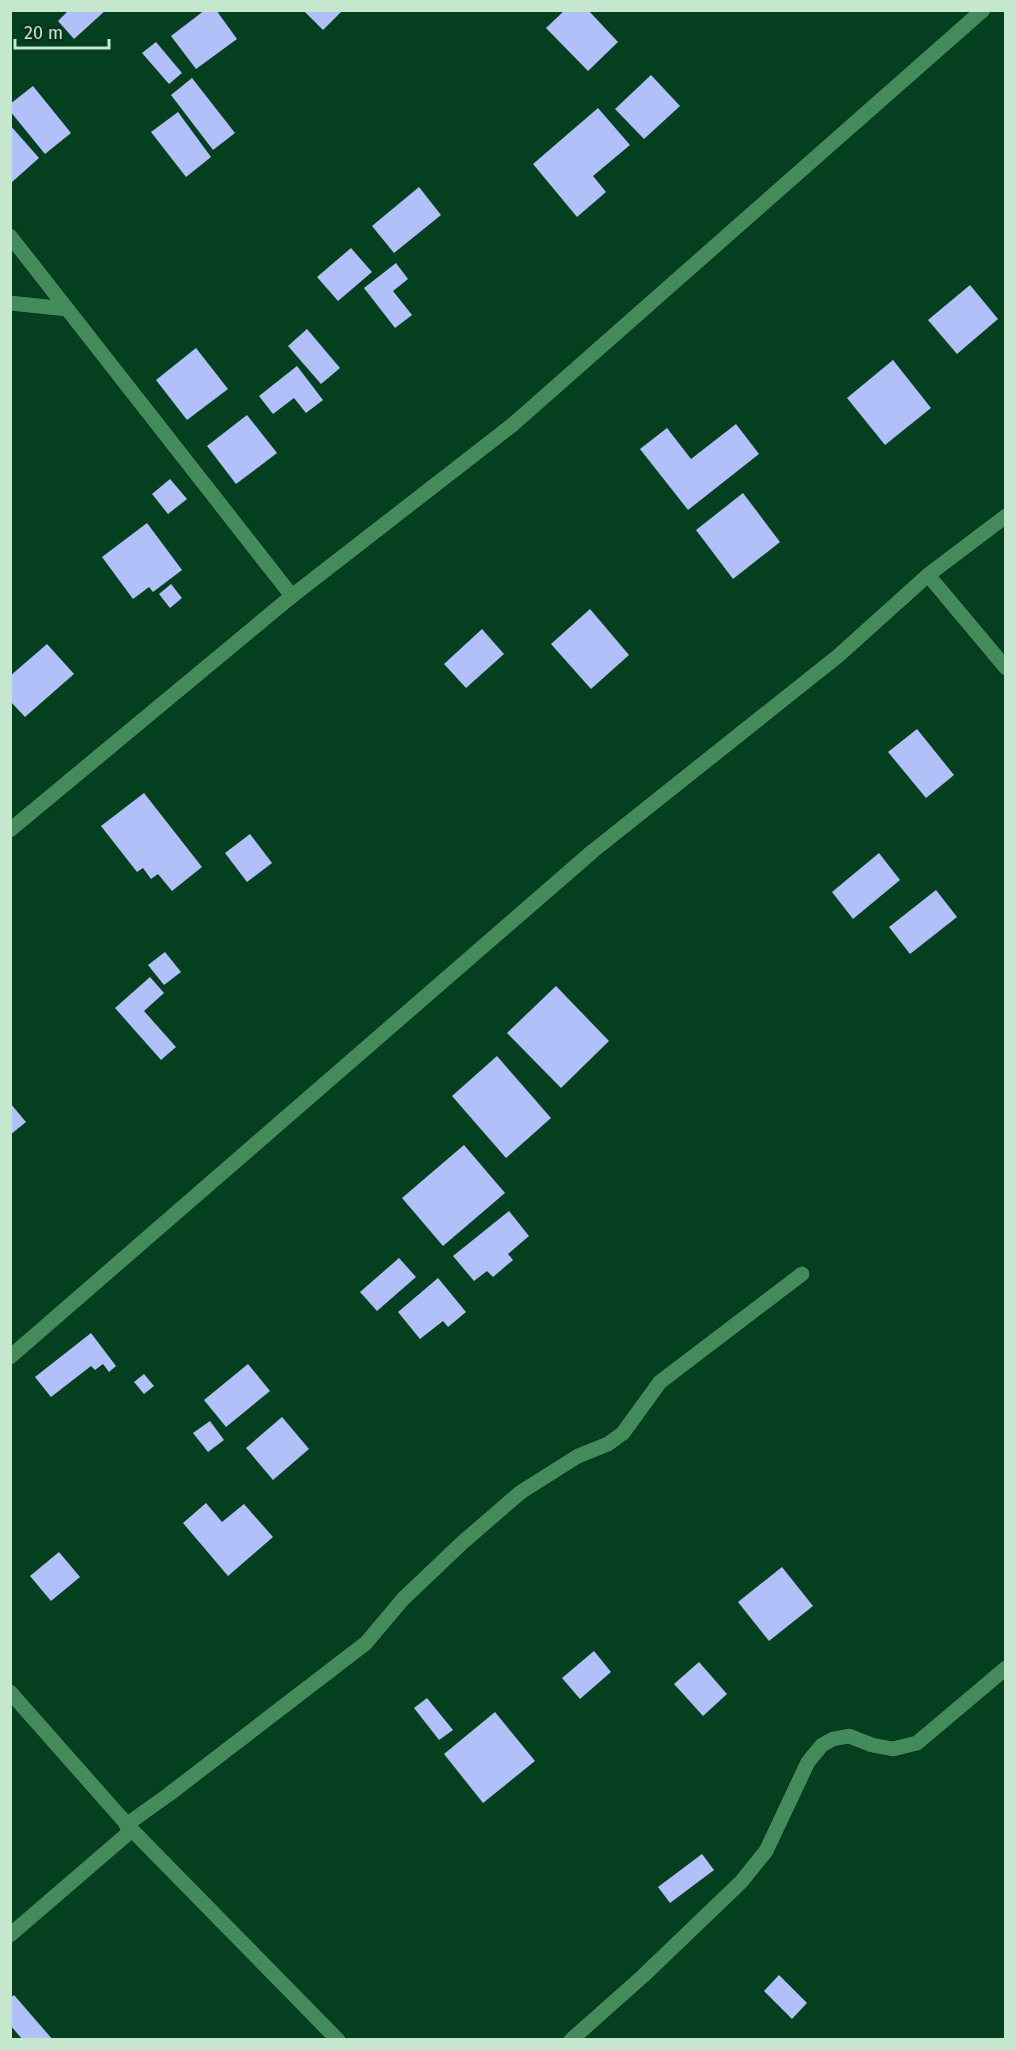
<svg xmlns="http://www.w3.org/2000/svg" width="1016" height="2050" font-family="'Fira Sans',sans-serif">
  <rect width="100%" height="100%" fill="#04401f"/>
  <g fill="#b1c0f8">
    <path d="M 69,10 L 106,10 L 74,39 L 58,21 Z"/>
    <path d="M 205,10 L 216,10 L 237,39 L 196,69 L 171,36 Z"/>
    <path d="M 303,10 L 343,10 L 323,30 Z"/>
    <path d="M 565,10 L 588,10 L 618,42 L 588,71 L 546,28 Z"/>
    <path d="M 156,42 L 182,73 L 169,84 L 142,53 Z"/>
    <path d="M 651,75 L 680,106 L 644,139 L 615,109 Z"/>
    <path d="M 192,78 L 235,133 L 213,150 L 171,95 Z"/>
    <path d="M 33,86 L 71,133 L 45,154 L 10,111 L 10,104 Z"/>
    <path d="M 598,108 L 630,145 L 593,176 L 606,192 L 577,217 L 533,164 Z"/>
    <path d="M 178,112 L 211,157 L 186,177 L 151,132 Z"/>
    <path d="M 10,125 L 39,158 L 12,182 L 10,180 Z"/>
    <path d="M 419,187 L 441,215 L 394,253 L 372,226 Z"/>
    <path d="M 351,248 L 372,272 L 338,301 L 317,277 Z"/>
    <path d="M 396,263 L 408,279 L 393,291 L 412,315 L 395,328 L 364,288 Z"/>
    <path d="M 970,285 L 998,319 L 957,354 L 928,320 Z"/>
    <path d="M 307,329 L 340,368 L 321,384 L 288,346 Z"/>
    <path d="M 196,348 L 228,389 L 187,420 L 156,380 Z"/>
    <path d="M 893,360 L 931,408 L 885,445 L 847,398 Z"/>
    <path d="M 297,366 L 323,400 L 306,413 L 294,398 L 273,414 L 259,396 Z"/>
    <path d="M 247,415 L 277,453 L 236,484 L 207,446 Z"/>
    <path d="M 736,424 L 759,454 L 688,510 L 640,449 L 667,428 L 691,459 Z"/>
    <path d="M 170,479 L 187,499 L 168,514 L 152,494 Z"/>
    <path d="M 743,493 L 780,542 L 733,579 L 696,530 Z"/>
    <path d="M 147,523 L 182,570 L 153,592 L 149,587 L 133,599 L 102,557 Z"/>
    <path d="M 171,584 L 182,598 L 170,608 L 159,594 Z"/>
    <path d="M 590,609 L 629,655 L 591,689 L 551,644 Z"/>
    <path d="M 482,629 L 504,654 L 466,688 L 444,664 Z"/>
    <path d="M 47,644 L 74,674 L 25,717 L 10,701 L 10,676 Z"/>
    <path d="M 917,729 L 954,775 L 926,798 L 888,752 Z"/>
    <path d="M 144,793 L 202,867 L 172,891 L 158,874 L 151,879 L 143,868 L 137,872 L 101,826 Z"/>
    <path d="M 250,834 L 272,863 L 247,882 L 225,853 Z"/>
    <path d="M 879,853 L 900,880 L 853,919 L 832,892 Z"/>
    <path d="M 936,890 L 957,917 L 910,954 L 889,927 Z"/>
    <path d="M 165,952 L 181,972 L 164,985 L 148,965 Z"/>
    <path d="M 150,977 L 164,993 L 144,1011 L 176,1047 L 161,1060 L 115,1008 Z"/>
    <path d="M 556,986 L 609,1041 L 561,1088 L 507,1033 Z"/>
    <path d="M 497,1056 L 551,1118 L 506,1158 L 452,1096 Z"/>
    <path d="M 10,1103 L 26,1122 L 10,1135 Z"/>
    <path d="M 464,1145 L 505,1193 L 443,1246 L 402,1198 Z"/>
    <path d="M 509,1211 L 529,1236 L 508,1254 L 513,1260 L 493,1277 L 487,1271 L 474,1281 L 453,1256 Z"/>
    <path d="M 399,1258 L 416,1277 L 377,1311 L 360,1292 Z"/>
    <path d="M 438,1278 L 466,1312 L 448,1327 L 443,1321 L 420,1339 L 398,1312 Z"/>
    <path d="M 91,1333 L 116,1366 L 109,1372 L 103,1364 L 95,1370 L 91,1366 L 51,1397 L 35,1377 Z"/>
    <path d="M 248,1364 L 270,1391 L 226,1427 L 204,1400 Z"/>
    <path d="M 144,1374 L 154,1386 L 144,1394 L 134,1382 Z"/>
    <path d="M 282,1417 L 309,1449 L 273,1480 L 246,1448 Z"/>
    <path d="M 210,1421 L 224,1440 L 208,1452 L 193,1433 Z"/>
    <path d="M 206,1503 L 222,1522 L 244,1504 L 273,1537 L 228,1576 L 183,1523 Z"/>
    <path d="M 59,1552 L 80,1577 L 51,1601 L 30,1576 Z"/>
    <path d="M 782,1567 L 813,1606 L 769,1641 L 738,1602 Z"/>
    <path d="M 594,1651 L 611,1672 L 580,1699 L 562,1678 Z"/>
    <path d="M 699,1662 L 727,1694 L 703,1716 L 674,1684 Z"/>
    <path d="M 427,1698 L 453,1730 L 439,1740 L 414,1708 Z"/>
    <path d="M 495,1712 L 535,1761 L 483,1803 L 444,1754 Z"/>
    <path d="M 702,1854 L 714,1870 L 670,1903 L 658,1887 Z"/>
    <path d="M 779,1975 L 807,2003 L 792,2019 L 764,1991 Z"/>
    <path d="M 14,1995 L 53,2040 L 23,2040 L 10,2025 L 10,1998 Z"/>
  </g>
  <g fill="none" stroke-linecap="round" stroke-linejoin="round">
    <defs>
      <g id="minor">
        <path d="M 10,236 L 292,596"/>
        <path d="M 10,303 L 67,309"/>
        <path d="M 928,575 L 1006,668"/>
        <path d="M 10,830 L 292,596 L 511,426 L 983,10"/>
        <path d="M 10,1357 L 593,851 L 838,656 L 928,575 L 1006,516"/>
        <path d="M 10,1692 L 132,1830 L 338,2040"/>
        <path d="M 126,1825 L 168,1795 L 366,1643 L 403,1599 L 463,1542 L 521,1492 L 578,1456 L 608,1444 L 623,1433 L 660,1382 L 802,1274"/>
        <path d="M 10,1935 L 132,1830"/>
        <path d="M 571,2040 L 643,1976 L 741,1882 L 766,1851 L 808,1762 L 822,1745 L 833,1739 L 849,1736 L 872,1745 L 893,1749 L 917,1743 L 1006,1668"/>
      </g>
    </defs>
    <use href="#minor" stroke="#00240e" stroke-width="16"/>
    <use href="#minor" stroke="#448b5c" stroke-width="15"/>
  </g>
  <rect width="1016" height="2050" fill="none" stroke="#c4e7cd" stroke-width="24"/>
  <path d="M15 39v9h94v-9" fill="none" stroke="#c4e7cd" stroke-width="3"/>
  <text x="24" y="39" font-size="18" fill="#c4e7cd" stroke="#0d331c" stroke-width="4.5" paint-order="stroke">20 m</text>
</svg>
